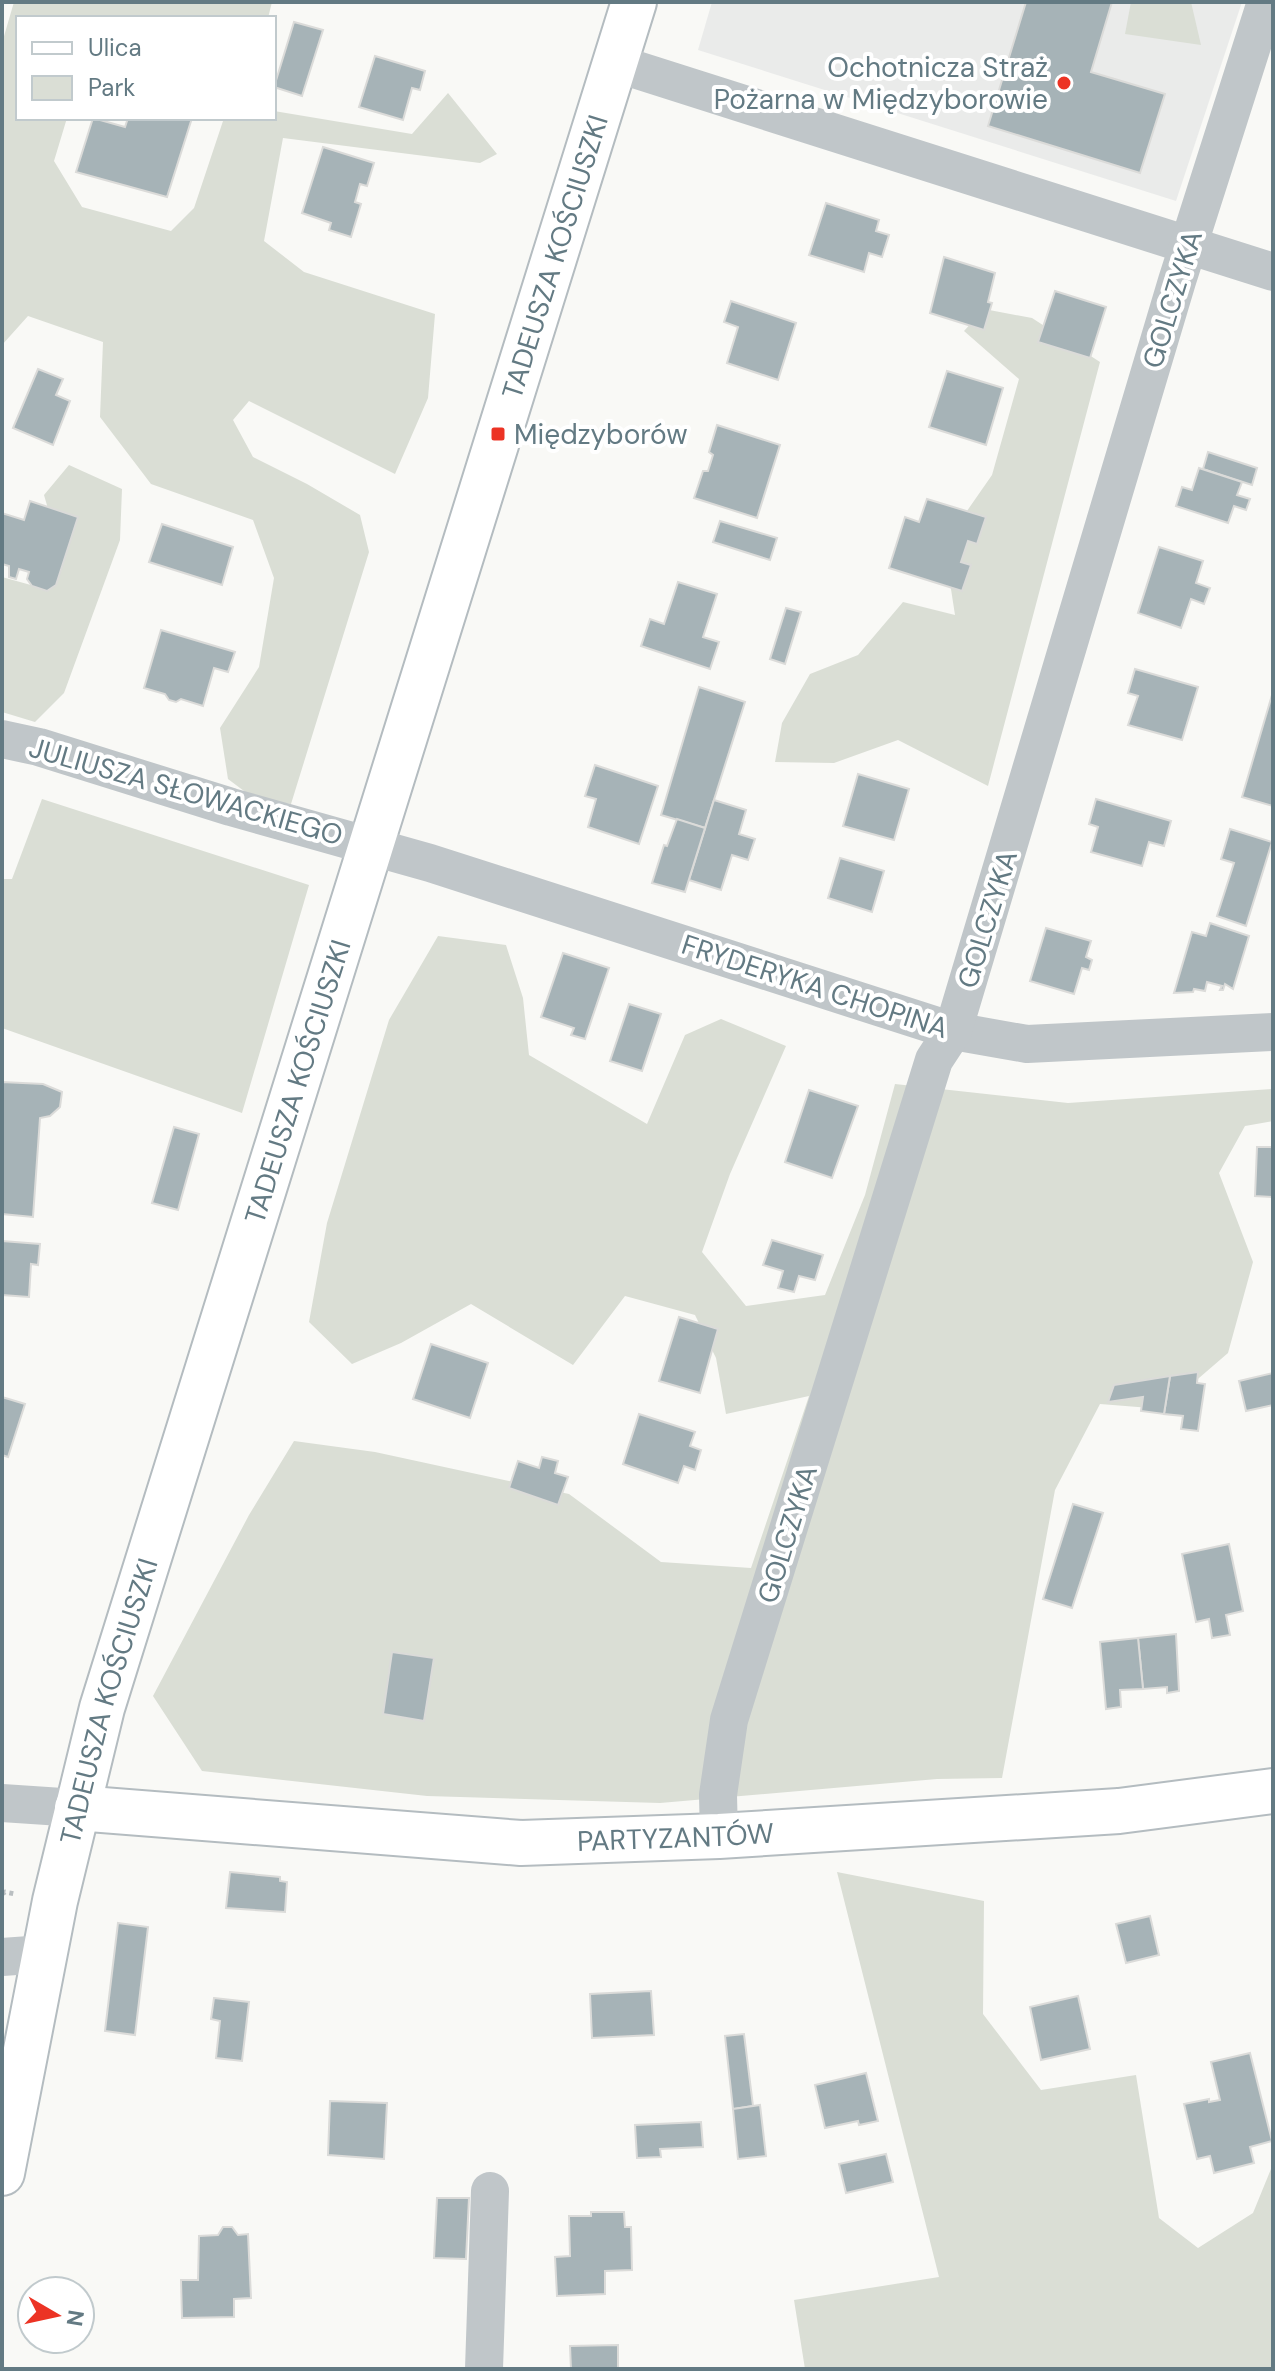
<svg xmlns="http://www.w3.org/2000/svg" width="1275" height="2371" font-family="'DM Sans',sans-serif">
  <rect width="100%" height="100%" fill="#f9f9f6"/>
  <path fill="#eaebea" d="M 712,2 L 1242,2 L 1176,201 L 698,50 Z"/>
  <g fill="#daded5">
    <path d="M 14,2 L 272,2 L 268,18 L 18,18 L 18,118 L 67,118 L 54,161 L 82,207 L 171,231 L 194,208 L 224,118 L 274,118 L 274,111 L 412,134 L 448,93 L 497,154 L 480,163 L 283,138 L 264,241 L 304,272 L 435,314 L 428,398 L 395,474 L 249,401 L 233,420 L 253,457 L 307,484 L 360,515 L 369,552 L 291,804 L 256,800 L 228,779 L 220,728 L 259,667 L 274,578 L 253,520 L 151,484 L 100,417 L 103,342 L 28,316 L 2,345 L 2,43 Z"/>
    <path d="M 1131,2 L 1191,2 L 1201,45 L 1125,34 Z"/>
    <path d="M 984,309 L 1032,318 L 1100,362 L 988,786 L 898,740 L 834,763 L 775,762 L 782,723 L 810,674 L 858,655 L 903,602 L 955,615 L 944,544 L 992,475 L 1019,379 L 964,331 Z"/>
    <path d="M 69,465 L 122,489 L 120,540 L 64,693 L 35,722 L 2,712 L 2,577 L 38,587 L 56,536 L 44,495 Z"/>
    <path d="M 42,799 L 309,885 L 242,1113 L 2,1028 L 2,879 L 12,879 Z"/>
    <path d="M 438,936 L 506,945 L 523,998 L 529,1055 L 647,1124 L 685,1035 L 721,1019 L 786,1046 L 730,1174 L 702,1252 L 746,1306 L 825,1295 L 865,1195 L 895,1084 L 1068,1103 L 1273,1089 L 1273,1121 L 1245,1126 L 1219,1173 L 1253,1262 L 1228,1353 L 1163,1409 L 1100,1404 L 1055,1490 L 1002,1778 L 937,1779 L 660,1803 L 427,1796 L 202,1771 L 153,1696 L 249,1515 L 294,1441 L 375,1452 L 569,1494 L 661,1562 L 751,1568 L 809,1396 L 726,1414 L 716,1358 L 695,1315 L 625,1296 L 573,1365 L 471,1304 L 401,1343 L 352,1364 L 309,1322 L 327,1223 L 389,1020 Z"/>
    <path d="M 837,1872 L 984,1901 L 983,2014 L 1041,2090 L 1136,2075 L 1159,2218 L 1198,2248 L 1253,2213 L 1273,2164 L 1273,2369 L 805,2369 L 794,2300 L 939,2277 Z"/>
  </g>
  <g fill="#a6b3b7" stroke="#dbdbd9" stroke-width="2">
    <path d="M 1026,2 L 1112,2 L 1091,72 L 1165,94 L 1140,173 L 988,126 Z"/>
    <path d="M 294,22 L 323,30 L 302,96 L 274,87 Z"/>
    <path d="M 375,56 L 425,71 L 420,90 L 412,88 L 403,120 L 359,107 Z"/>
    <path d="M 93,118 L 125,127 L 128,118 L 192,118 L 167,197 L 76,172 Z"/>
    <path d="M 323,147 L 374,163 L 367,186 L 360,184 L 355,202 L 361,204 L 351,237 L 329,230 L 331,223 L 302,213 Z"/>
    <path d="M 826,203 L 879,220 L 876,231 L 889,235 L 882,257 L 869,253 L 864,272 L 809,255 Z"/>
    <path d="M 944,257 L 995,273 L 988,302 L 992,303 L 984,330 L 930,313 Z"/>
    <path d="M 1055,291 L 1106,307 L 1090,358 L 1038,342 Z"/>
    <path d="M 731,301 L 796,323 L 778,380 L 727,363 L 738,327 L 724,322 Z"/>
    <path d="M 38,369 L 63,379 L 56,395 L 70,401 L 53,445 L 13,428 Z"/>
    <path d="M 947,371 L 1003,388 L 986,445 L 929,427 Z"/>
    <path d="M 717,425 L 780,445 L 757,518 L 694,498 L 703,471 L 708,471 L 713,455 L 709,452 Z"/>
    <path d="M 1208,452 L 1257,468 L 1252,485 L 1203,469 Z"/>
    <path d="M 1199,468 L 1242,482 L 1237,495 L 1250,499 L 1246,510 L 1234,506 L 1228,523 L 1176,506 L 1182,487 L 1192,490 Z"/>
    <path d="M 927,499 L 986,517 L 977,544 L 968,541 L 961,562 L 971,565 L 962,591 L 889,568 L 905,517 L 919,522 Z"/>
    <path d="M 30,501 L 78,517 L 56,585 L 47,591 L 32,586 L 27,579 L 29,572 L 19,569 L 16,579 L 9,577 L 9,566 L 2,564 L 2,513 L 24,520 Z"/>
    <path d="M 720,521 L 777,538 L 770,560 L 713,542 Z"/>
    <path d="M 162,524 L 233,547 L 222,585 L 149,562 Z"/>
    <path d="M 1159,547 L 1203,561 L 1196,583 L 1210,588 L 1204,604 L 1191,599 L 1181,628 L 1138,613 Z"/>
    <path d="M 678,582 L 717,594 L 703,637 L 719,642 L 710,669 L 641,646 L 650,619 L 664,624 Z"/>
    <path d="M 786,608 L 801,612 L 785,664 L 770,659 Z"/>
    <path d="M 161,630 L 235,652 L 228,672 L 214,668 L 203,706 L 181,699 L 176,702 L 169,700 L 165,694 L 144,688 Z"/>
    <path d="M 1135,669 L 1198,687 L 1182,740 L 1128,725 L 1138,696 L 1128,693 Z"/>
    <path d="M 699,687 L 745,702 L 705,828 L 661,815 Z"/>
    <path d="M 1272,695 L 1273,695 L 1273,806 L 1242,797 Z"/>
    <path d="M 595,765 L 658,786 L 639,844 L 588,827 L 596,799 L 585,796 Z"/>
    <path d="M 858,774 L 909,789 L 894,840 L 843,826 Z"/>
    <path d="M 1096,799 L 1171,821 L 1164,846 L 1149,842 L 1142,866 L 1091,852 L 1098,827 L 1089,824 Z"/>
    <path d="M 714,800 L 746,810 L 739,834 L 755,839 L 748,860 L 732,855 L 721,890 L 689,880 Z"/>
    <path d="M 677,819 L 705,828 L 685,892 L 652,883 L 664,845 L 667,846 Z"/>
    <path d="M 1230,829 L 1272,842 L 1246,926 L 1217,916 L 1234,863 L 1221,859 Z"/>
    <path d="M 840,858 L 884,871 L 872,912 L 828,898 Z"/>
    <path d="M 1210,923 L 1249,936 L 1233,989 L 1225,984 L 1223,990 L 1220,990 L 1222,986 L 1207,982 L 1205,991 L 1194,989 L 1193,992 L 1174,993 L 1192,932 L 1206,936 Z"/>
    <path d="M 1046,928 L 1091,941 L 1086,957 L 1092,960 L 1089,970 L 1082,968 L 1074,994 L 1030,981 Z"/>
    <path d="M 563,953 L 609,968 L 585,1039 L 571,1035 L 574,1028 L 541,1017 Z"/>
    <path d="M 629,1004 L 661,1014 L 642,1071 L 610,1061 Z"/>
    <path d="M 2,1082 L 43,1084 L 62,1092 L 60,1107 L 50,1116 L 40,1118 L 33,1217 L 2,1214 Z"/>
    <path d="M 809,1090 L 858,1106 L 832,1178 L 785,1162 Z"/>
    <path d="M 174,1127 L 199,1134 L 178,1210 L 152,1203 Z"/>
    <path d="M 1257,1147 L 1273,1147 L 1273,1197 L 1255,1196 Z"/>
    <path d="M 772,1240 L 823,1255 L 815,1280 L 799,1276 L 794,1292 L 778,1288 L 783,1271 L 763,1265 Z"/>
    <path d="M 2,1241 L 40,1244 L 38,1265 L 31,1264 L 29,1297 L 2,1295 Z"/>
    <path d="M 679,1317 L 718,1329 L 700,1393 L 659,1381 Z"/>
    <path d="M 431,1344 L 488,1363 L 470,1418 L 413,1399 Z"/>
    <path d="M 1198,1372 L 1197,1383 L 1205,1384 L 1198,1431 L 1181,1429 L 1183,1416 L 1164,1414 L 1170,1376 Z"/>
    <path d="M 1273,1373 L 1273,1405 L 1246,1411 L 1239,1381 Z"/>
    <path d="M 1170,1376 L 1164,1414 L 1141,1411 L 1143,1397 L 1108,1402 L 1114,1385 Z"/>
    <path d="M 2,1397 L 25,1404 L 8,1457 L 2,1455 Z"/>
    <path d="M 639,1414 L 695,1432 L 690,1446 L 701,1450 L 695,1470 L 684,1466 L 678,1483 L 623,1464 Z"/>
    <path d="M 542,1457 L 558,1461 L 555,1473 L 568,1477 L 558,1505 L 509,1488 L 518,1461 L 539,1468 Z"/>
    <path d="M 1073,1504 L 1103,1513 L 1072,1608 L 1043,1599 Z"/>
    <path d="M 1229,1544 L 1243,1611 L 1226,1615 L 1230,1635 L 1212,1638 L 1209,1619 L 1196,1622 L 1182,1554 Z"/>
    <path d="M 1176,1634 L 1179,1691 L 1167,1693 L 1167,1687 L 1143,1689 L 1138,1638 Z"/>
    <path d="M 1138,1638 L 1143,1689 L 1120,1690 L 1121,1707 L 1106,1709 L 1100,1642 Z"/>
    <path d="M 392,1652 L 434,1658 L 424,1721 L 383,1714 Z"/>
    <path d="M 230,1872 L 280,1877 L 280,1881 L 287,1882 L 285,1912 L 226,1908 Z"/>
    <path d="M 1150,1916 L 1159,1955 L 1126,1963 L 1116,1924 Z"/>
    <path d="M 118,1923 L 148,1927 L 135,2035 L 105,2031 Z"/>
    <path d="M 651,1991 L 654,2035 L 592,2038 L 590,1994 Z"/>
    <path d="M 1078,1996 L 1090,2049 L 1041,2060 L 1030,2007 Z"/>
    <path d="M 214,1998 L 249,2002 L 242,2061 L 216,2058 L 220,2021 L 211,2019 Z"/>
    <path d="M 744,2034 L 753,2106 L 733,2109 L 725,2036 Z"/>
    <path d="M 1250,2053 L 1272,2141 L 1250,2147 L 1254,2163 L 1214,2173 L 1210,2156 L 1197,2159 L 1184,2104 L 1209,2099 L 1209,2102 L 1220,2100 L 1211,2062 Z"/>
    <path d="M 866,2073 L 878,2121 L 859,2125 L 858,2121 L 825,2128 L 815,2085 Z"/>
    <path d="M 330,2101 L 387,2103 L 384,2159 L 328,2155 Z"/>
    <path d="M 760,2105 L 766,2156 L 738,2159 L 733,2109 Z"/>
    <path d="M 701,2122 L 703,2147 L 660,2149 L 661,2157 L 637,2158 L 635,2125 Z"/>
    <path d="M 886,2154 L 893,2182 L 846,2193 L 839,2164 Z"/>
    <path d="M 437,2198 L 469,2198 L 466,2259 L 434,2258 Z"/>
    <path d="M 591,2212 L 624,2212 L 625,2227 L 631,2227 L 632,2270 L 605,2271 L 605,2294 L 557,2296 L 555,2257 L 570,2256 L 569,2216 L 591,2216 Z"/>
    <path d="M 223,2227 L 232,2227 L 238,2235 L 248,2234 L 251,2298 L 234,2299 L 234,2317 L 182,2318 L 181,2280 L 198,2280 L 199,2236 L 218,2235 Z"/>
    <path d="M 618,2345 L 618,2369 L 571,2369 L 570,2346 Z"/>
  </g>
  <g fill="none" stroke-linecap="round" stroke-linejoin="round">
    <defs>
      <g id="secondary">
        <path id="s1" d="M 77,1808 L 521,1843 L 719,1836 L 1119,1811 L 1273,1791"/>
        <path id="s2" d="M 2,2173 L 55,1901 L 102,1708 L 634,2"/>
      </g>
    </defs>
    <use href="#secondary" stroke="#b4bcc0" stroke-width="48"/>
    <path stroke="#babfc1" stroke-width="5" stroke-dasharray="4 4" stroke-linecap="butt" d="M 2,1894 L 5,1892 L 15,1894"/>
    <g stroke="#c0c6c9" stroke-width="38">
      <path d="M 615,63 L 1273,272"/>
      <path d="M 2,739 L 39,747 L 231,807 L 430,863 L 953,1031 L 1027,1044 L 1273,1032"/>
      <path d="M 2,1803 L 77,1808"/>
      <path d="M 719,1836 L 718,1795 L 729,1720 L 934,1060 L 953,1031 L 1177,281 L 1266,2"/>
      <path d="M 2,1957 L 44,1954"/>
      <path d="M 484,2369 L 490,2191"/>
    </g>
    <use href="#secondary" stroke="#fff" stroke-width="44"/>
  </g>
  <g fill="#ec3324" stroke="#fff" stroke-width="3">
    <circle cx="1064" cy="83" r="8"/>
    <rect x="490" y="426" width="16" height="16" rx="4"/>
  </g>
  <g text-anchor="middle" stroke-width="8" stroke-linejoin="round" paint-order="stroke">
    <g font-size="28" fill="#637a83" stroke="#fff" text-anchor="end">
      <text x="1048" y="77">Ochotnicza Straż<tspan x="1048" dy="32">Pożarna w Międzyborowie</tspan></text>
      <text x="514" y="444" text-anchor="start">Międzyborów</text>
    </g>
    <g font-size="28" fill="#637a83" stroke="#fff">
      <text dy="10" stroke="none"><textPath href="#s2" startOffset="1996">TADEUSZA KOŚCIUSZKI</textPath></text>
      <text transform="translate(1172 299) rotate(-73)" y="10">GOLCZYKA</text>
      <text transform="translate(186 791) rotate(16)" y="10">JULIUSZA SŁOWACKIEGO</text>
      <text transform="translate(987 919) rotate(-73)" y="10">GOLCZYKA</text>
      <text transform="translate(815 986) rotate(18)" y="10">FRYDERYKA CHOPINA</text>
      <text dy="10" stroke="none"><textPath href="#s2" startOffset="1132">TADEUSZA KOŚCIUSZKI</textPath></text>
      <text transform="translate(787 1534) rotate(-73)" y="10">GOLCZYKA</text>
      <text dy="10" stroke="none"><textPath href="#s2" startOffset="484">TADEUSZA KOŚCIUSZKI</textPath></text>
      <text dy="10" stroke="none"><textPath href="#s1" startOffset="600">PARTYZANTÓW</textPath></text>
    </g>
  </g>
  <rect width="1275" height="2371" fill="none" stroke="#637a83" stroke-width="8"/>
  <rect x="16" y="16" width="260" height="104" fill="#ffffff" stroke="#c1cacd" stroke-width="2"/>
  <rect x="32" y="42" width="40" height="12" fill="#ffffff" stroke="#c1cacd" stroke-width="2"/>
  <text x="88" y="56" font-size="24" fill="#637a83">Ulica</text>
  <rect x="32" y="76" width="40" height="24" fill="#daded5" stroke="#c1cacd" stroke-width="2"/>
  <text x="88" y="96" font-size="24" fill="#637a83">Park</text>
  <g transform="translate(56 2315) rotate(99)"><circle r="38" fill="#ffffff" stroke="#c1cacd" stroke-width="2"/>
  <path d="M0-6L14 30L0 20L-14 30Z" fill="#ec3324"/>
  <text y="-12" font-size="22" font-weight="bold" text-anchor="middle" fill="#637a83">N</text>
  </g>
</svg>
